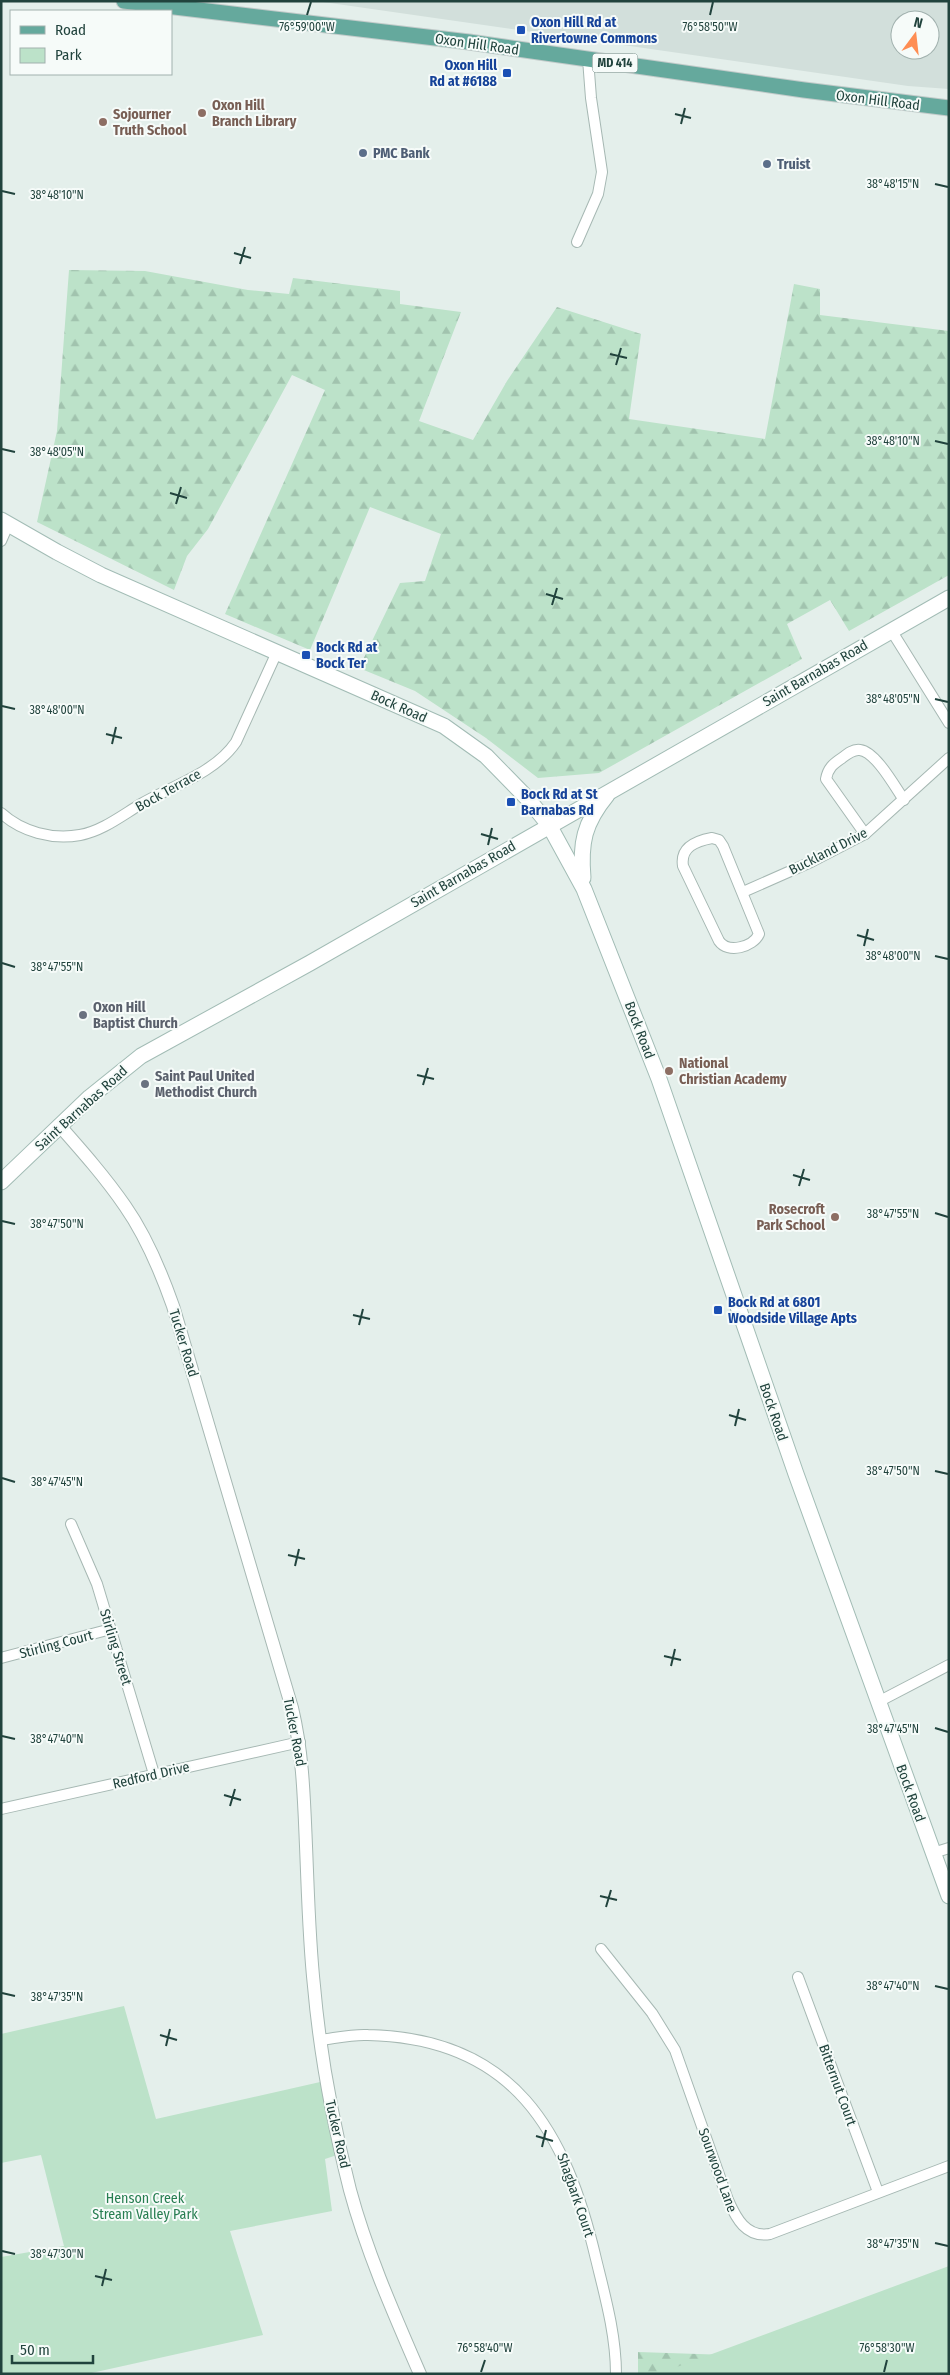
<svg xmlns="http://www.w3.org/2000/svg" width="950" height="2375" font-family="'Fira Sans Condensed',sans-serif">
  <defs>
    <pattern id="forest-firs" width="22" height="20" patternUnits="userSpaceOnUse" patternTransform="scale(1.25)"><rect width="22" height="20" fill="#bce2c9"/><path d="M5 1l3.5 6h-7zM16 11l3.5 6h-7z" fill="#a1c3ae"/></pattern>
  </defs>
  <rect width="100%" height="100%" fill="#e4efeb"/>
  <path fill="#d2dfdb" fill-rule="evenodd" d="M 316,1 L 949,1 L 949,89 L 908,86 ZM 900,20 L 930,20 L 930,50 L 900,50 Z"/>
  <g fill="url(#forest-firs)">
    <path d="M 69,270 L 145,271 L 248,290 L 289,294 L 293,278 L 400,291 L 400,304 L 461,312 L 419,421 L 473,440 L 507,381 L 557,307 L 641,334 L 629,419 L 765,439 L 794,284 L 820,289 L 820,315 L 949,331 L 949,575 L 849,631 L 830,600 L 787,624 L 802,659 L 599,773 L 538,778 L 486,738 L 415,691 L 359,668 L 400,583 L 425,581 L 441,534 L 370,507 L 310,650 L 225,614 L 325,390 L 292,375 L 208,529 L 187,556 L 174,590 L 37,522 L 57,431 Z"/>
    <path d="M 638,2352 L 758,2356 L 766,2374 L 638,2374 Z"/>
  </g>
  <g fill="#bce2c9">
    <path d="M 124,2006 L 156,2119 L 329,2080 L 343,2153 L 325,2159 L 332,2211 L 230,2231 L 263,2335 L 87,2374 L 1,2374 L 1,2257 L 64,2246 L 41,2155 L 1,2163 L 1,2034 Z"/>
    <path d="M 949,2266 L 949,2374 L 658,2374 Z"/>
  </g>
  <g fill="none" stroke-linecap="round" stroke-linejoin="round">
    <defs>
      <g id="minor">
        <path d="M 577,242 L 598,194 L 602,172 L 591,98 L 588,59"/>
        <path d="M 1,541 L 8,525"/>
        <path d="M 891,630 L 949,723"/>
        <path d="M 1,813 C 22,832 52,840 80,835 C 102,831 121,816 141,804 C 172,786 215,773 236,742 L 277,652"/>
        <path d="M 865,834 L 826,779 C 828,768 833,764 842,758 C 847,754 853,749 860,750 C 876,752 895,787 904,800"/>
        <path d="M 712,838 L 719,840 L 723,846 L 759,934 C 753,947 728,954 719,941 L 683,866 C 680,847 696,841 712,838 Z"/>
        <path d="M 743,892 L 811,862 L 865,834 L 949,758"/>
        <path d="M 71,1524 L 97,1584 L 154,1774"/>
        <path d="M 1,1658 L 111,1629"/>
        <path d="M 878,1702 L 949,1665"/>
        <path d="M 1,1809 L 300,1742"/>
        <path d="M 933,1853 L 949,1848"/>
        <path d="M 601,1949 L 652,2013 L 675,2050 L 728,2200 C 736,2218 746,2238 770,2234 L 949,2166"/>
        <path d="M 798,1977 L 878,2192"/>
        <path d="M 320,2040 C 336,2038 353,2034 368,2035 C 514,2038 566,2131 596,2259 C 605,2296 616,2335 616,2374"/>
      </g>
      <path id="tertiary" d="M 59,1125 C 82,1151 105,1177 125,1206 C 146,1236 161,1272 173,1306 L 292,1708 C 303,1754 304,1799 306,1846 C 308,1893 309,1940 314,1986 C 320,2055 333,2123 350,2190 C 367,2253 394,2314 420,2374"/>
      <g id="secondary">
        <path d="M 1,520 L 57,552 L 101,575 L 444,726 L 486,756 L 528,799 L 549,825 L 584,889 L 659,1079 L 796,1474 L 949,1896"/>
        <path d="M 583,878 C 580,843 584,823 607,795"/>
        <path d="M 1,1182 L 90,1097 L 141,1056 L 310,963 L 949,598"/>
      </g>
      <path id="primary" d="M 124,1 L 469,42 L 804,90 L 949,108"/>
    </defs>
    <use href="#minor" stroke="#a6b8b3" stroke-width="12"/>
    <use href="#tertiary" stroke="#a6b8b3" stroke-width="14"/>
    <use href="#secondary" stroke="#a2bcb5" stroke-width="17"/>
    <use href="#primary" stroke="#c1cac9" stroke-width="17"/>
    <use href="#minor" stroke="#fff" stroke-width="10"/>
    <use href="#tertiary" stroke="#fff" stroke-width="12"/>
    <use href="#secondary" stroke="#fff" stroke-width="15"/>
    <use href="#primary" stroke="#65a99d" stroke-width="15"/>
  </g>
  <path fill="none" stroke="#21433d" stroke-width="2" d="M 307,15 L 311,2M 710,15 L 713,2M 675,114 L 691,118M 681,124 L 685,108M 935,184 L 948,187M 2,191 L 15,194M 234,253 L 251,258M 240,264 L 245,247M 610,354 L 627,358M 616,365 L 621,348M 935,441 L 948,444M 2,449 L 15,452M 170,493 L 187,498M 176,504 L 181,487M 546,594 L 563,599M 552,605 L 557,588M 935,699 L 948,702M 2,706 L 15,709M 106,734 L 122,738M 112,744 L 116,727M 481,834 L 498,839M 488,845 L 492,828M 857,935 L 874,940M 864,946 L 868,929M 935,956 L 948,959M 2,963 L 15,967M 417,1075 L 434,1079M 423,1085 L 428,1068M 793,1175 L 810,1180M 799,1186 L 804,1169M 935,1213 L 948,1217M 2,1221 L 15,1224M 353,1315 L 370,1319M 359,1325 L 363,1309M 729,1415 L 746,1420M 735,1426 L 739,1409M 935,1471 L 948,1474M 2,1478 L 15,1482M 288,1555 L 305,1559M 295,1566 L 299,1549M 664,1656 L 681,1660M 671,1666 L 675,1649M 935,1728 L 948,1732M 2,1736 L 15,1739M 224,1795 L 241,1800M 230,1806 L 235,1789M 600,1896 L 617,1900M 606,1907 L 611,1890M 935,1986 L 948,1989M 2,1993 L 15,1996M 160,2035 L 177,2040M 166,2046 L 170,2029M 536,2136 L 553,2141M 542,2147 L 546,2130M 935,2243 L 948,2246M 2,2251 L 15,2254M 95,2276 L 112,2280M 102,2286 L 106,2269M 481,2372 L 485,2360M 884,2372 L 887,2360"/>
  <g fill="#1a4fb4" stroke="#f6fbf9" stroke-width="2">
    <rect x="516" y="25" width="10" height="10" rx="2.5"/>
    <rect x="502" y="68" width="10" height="10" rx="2.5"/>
    <rect x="301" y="650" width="10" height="10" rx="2.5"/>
    <rect x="506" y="797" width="10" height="10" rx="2.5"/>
    <rect x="713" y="1305" width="10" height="10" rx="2.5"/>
  </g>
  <g fill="#8d6e63" stroke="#f6fbf9" stroke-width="2">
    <circle cx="202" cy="113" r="5"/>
    <circle cx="103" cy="122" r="5"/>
    <circle cx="669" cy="1071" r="5"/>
    <circle cx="835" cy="1217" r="5"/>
  </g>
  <g fill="#5c6f8a" stroke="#f6fbf9" stroke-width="2">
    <circle cx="363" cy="153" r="5"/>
    <circle cx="767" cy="164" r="5"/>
  </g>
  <g fill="#6b7280" stroke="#f6fbf9" stroke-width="2">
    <circle cx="83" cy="1015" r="5"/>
    <circle cx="145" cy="1084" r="5"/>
  </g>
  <g text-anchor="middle" stroke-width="4" stroke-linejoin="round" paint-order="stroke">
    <rect fill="#f6fbf9" stroke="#617a75" stroke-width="1" x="592.5" y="53.5" width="45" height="19" rx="4"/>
    <g font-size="12" font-weight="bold" fill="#21433d">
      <text x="615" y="67">MD 414</text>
    </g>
    <g font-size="14" font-weight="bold" fill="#164399" stroke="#f6fbf9" text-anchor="start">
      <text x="531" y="27">Oxon Hill Rd at<tspan x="531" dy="16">Rivertowne Commons</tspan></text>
      <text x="497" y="70" text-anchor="end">Oxon Hill<tspan x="497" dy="16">Rd at #6188</tspan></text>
      <text x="316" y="652">Bock Rd at<tspan x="316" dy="16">Bock Ter</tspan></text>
      <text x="521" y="799">Bock Rd at St<tspan x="521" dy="16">Barnabas Rd</tspan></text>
      <text x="728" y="1307">Bock Rd at 6801<tspan x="728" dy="16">Woodside Village Apts</tspan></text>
    </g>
    <g font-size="14" fill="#21433d" stroke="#f6fbf9">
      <text transform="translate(477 44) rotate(8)" y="5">Oxon Hill Road</text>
      <text transform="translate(878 100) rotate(7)" y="5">Oxon Hill Road</text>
      <text transform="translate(815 673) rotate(-30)" y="5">Saint Barnabas Road</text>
      <text transform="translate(399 706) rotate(24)" y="5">Bock Road</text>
      <text transform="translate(168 790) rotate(-29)" y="5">Bock Terrace</text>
      <text transform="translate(828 851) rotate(-27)" y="5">Buckland Drive</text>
      <text transform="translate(463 874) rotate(-30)" y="5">Saint Barnabas Road</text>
      <text transform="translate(640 1030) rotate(69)" y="5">Bock Road</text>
      <text transform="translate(81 1108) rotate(-42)" y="5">Saint Barnabas Road</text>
      <text transform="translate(184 1343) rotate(73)" y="5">Tucker Road</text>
      <text transform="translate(774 1412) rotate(71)" y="5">Bock Road</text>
      <text transform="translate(56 1644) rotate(-15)" y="5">Stirling Court</text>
      <text transform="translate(116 1647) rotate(73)" y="5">Stirling Street</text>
      <text transform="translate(295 1732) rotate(79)" y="5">Tucker Road</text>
      <text transform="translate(151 1775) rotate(-13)" y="5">Redford Drive</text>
      <text transform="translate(911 1793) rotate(70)" y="5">Bock Road</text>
      <text transform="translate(838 2085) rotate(70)" y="5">Bitternut Court</text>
      <text transform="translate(338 2134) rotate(77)" y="5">Tucker Road</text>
      <text transform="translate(718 2170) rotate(70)" y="5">Sourwood Lane</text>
      <text transform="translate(576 2195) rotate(71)" y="5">Shagbark Court</text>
    </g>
    <g font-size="14" font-weight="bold" fill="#785e54" stroke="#f6fbf9" text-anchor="start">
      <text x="212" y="110">Oxon Hill<tspan x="212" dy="16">Branch Library</tspan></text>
      <text x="113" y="119">Sojourner<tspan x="113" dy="16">Truth School</tspan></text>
      <text x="679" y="1068">National<tspan x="679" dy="16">Christian Academy</tspan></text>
      <text x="825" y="1214" text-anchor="end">Rosecroft<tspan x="825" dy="16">Park School</tspan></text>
    </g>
    <g font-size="14" font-weight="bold" fill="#4e5e75" stroke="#f6fbf9" text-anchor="start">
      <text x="373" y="158">PMC Bank</text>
      <text x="777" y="169">Truist</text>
    </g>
    <g font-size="14" font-weight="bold" fill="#5b616d" stroke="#f6fbf9" text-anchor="start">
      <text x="93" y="1012">Oxon Hill<tspan x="93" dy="16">Baptist Church</tspan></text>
      <text x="155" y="1081">Saint Paul United<tspan x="155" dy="16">Methodist Church</tspan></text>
    </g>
    <g font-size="14" fill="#277e51" stroke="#f6fbf9">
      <text x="145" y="2203">Henson Creek<tspan x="145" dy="16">Stream Valley Park</tspan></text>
    </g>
  </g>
  <g font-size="12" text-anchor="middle" fill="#21433d" stroke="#f6fbf9" stroke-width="4" stroke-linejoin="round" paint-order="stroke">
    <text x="307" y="31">76°59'00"W</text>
    <text x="710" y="31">76°58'50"W</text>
    <text x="893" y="188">38°48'15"N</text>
    <text x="57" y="199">38°48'10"N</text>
    <text x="893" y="445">38°48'10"N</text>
    <text x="57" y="456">38°48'05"N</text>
    <text x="893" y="703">38°48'05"N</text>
    <text x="57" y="714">38°48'00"N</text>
    <text x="893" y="960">38°48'00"N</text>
    <text x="57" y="971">38°47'55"N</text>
    <text x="893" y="1218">38°47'55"N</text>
    <text x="57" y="1228">38°47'50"N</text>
    <text x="893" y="1475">38°47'50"N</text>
    <text x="57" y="1486">38°47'45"N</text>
    <text x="893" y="1733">38°47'45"N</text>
    <text x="57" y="1743">38°47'40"N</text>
    <text x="893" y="1990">38°47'40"N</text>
    <text x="57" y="2001">38°47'35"N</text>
    <text x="893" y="2248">38°47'35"N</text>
    <text x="57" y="2258">38°47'30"N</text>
    <text x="485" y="2352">76°58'40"W</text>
    <text x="887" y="2352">76°58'30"W</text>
  </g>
  <rect width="950" height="2375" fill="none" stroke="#21433d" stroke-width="5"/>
  <rect x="10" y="10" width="162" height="65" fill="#f6fbf9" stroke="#a1b1ae"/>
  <rect x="20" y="26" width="25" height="8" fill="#65a99d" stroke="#a1b1ae"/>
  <text x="55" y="35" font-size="15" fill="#21433d">Road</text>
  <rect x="20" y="48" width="25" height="15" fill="#bce2c9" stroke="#a1b1ae"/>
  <text x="55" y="60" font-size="15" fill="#21433d">Park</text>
  <g transform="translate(915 35) rotate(15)"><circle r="24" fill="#f6fbf9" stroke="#a1b1ae"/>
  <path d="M0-4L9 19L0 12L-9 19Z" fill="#fe8d53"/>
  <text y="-8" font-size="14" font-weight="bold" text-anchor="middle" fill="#21433d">N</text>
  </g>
  <path d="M12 2355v8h81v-8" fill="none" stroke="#21433d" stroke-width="2.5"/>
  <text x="20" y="2355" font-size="15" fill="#21433d" stroke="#f6fbf9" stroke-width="4" paint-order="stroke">50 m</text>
</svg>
